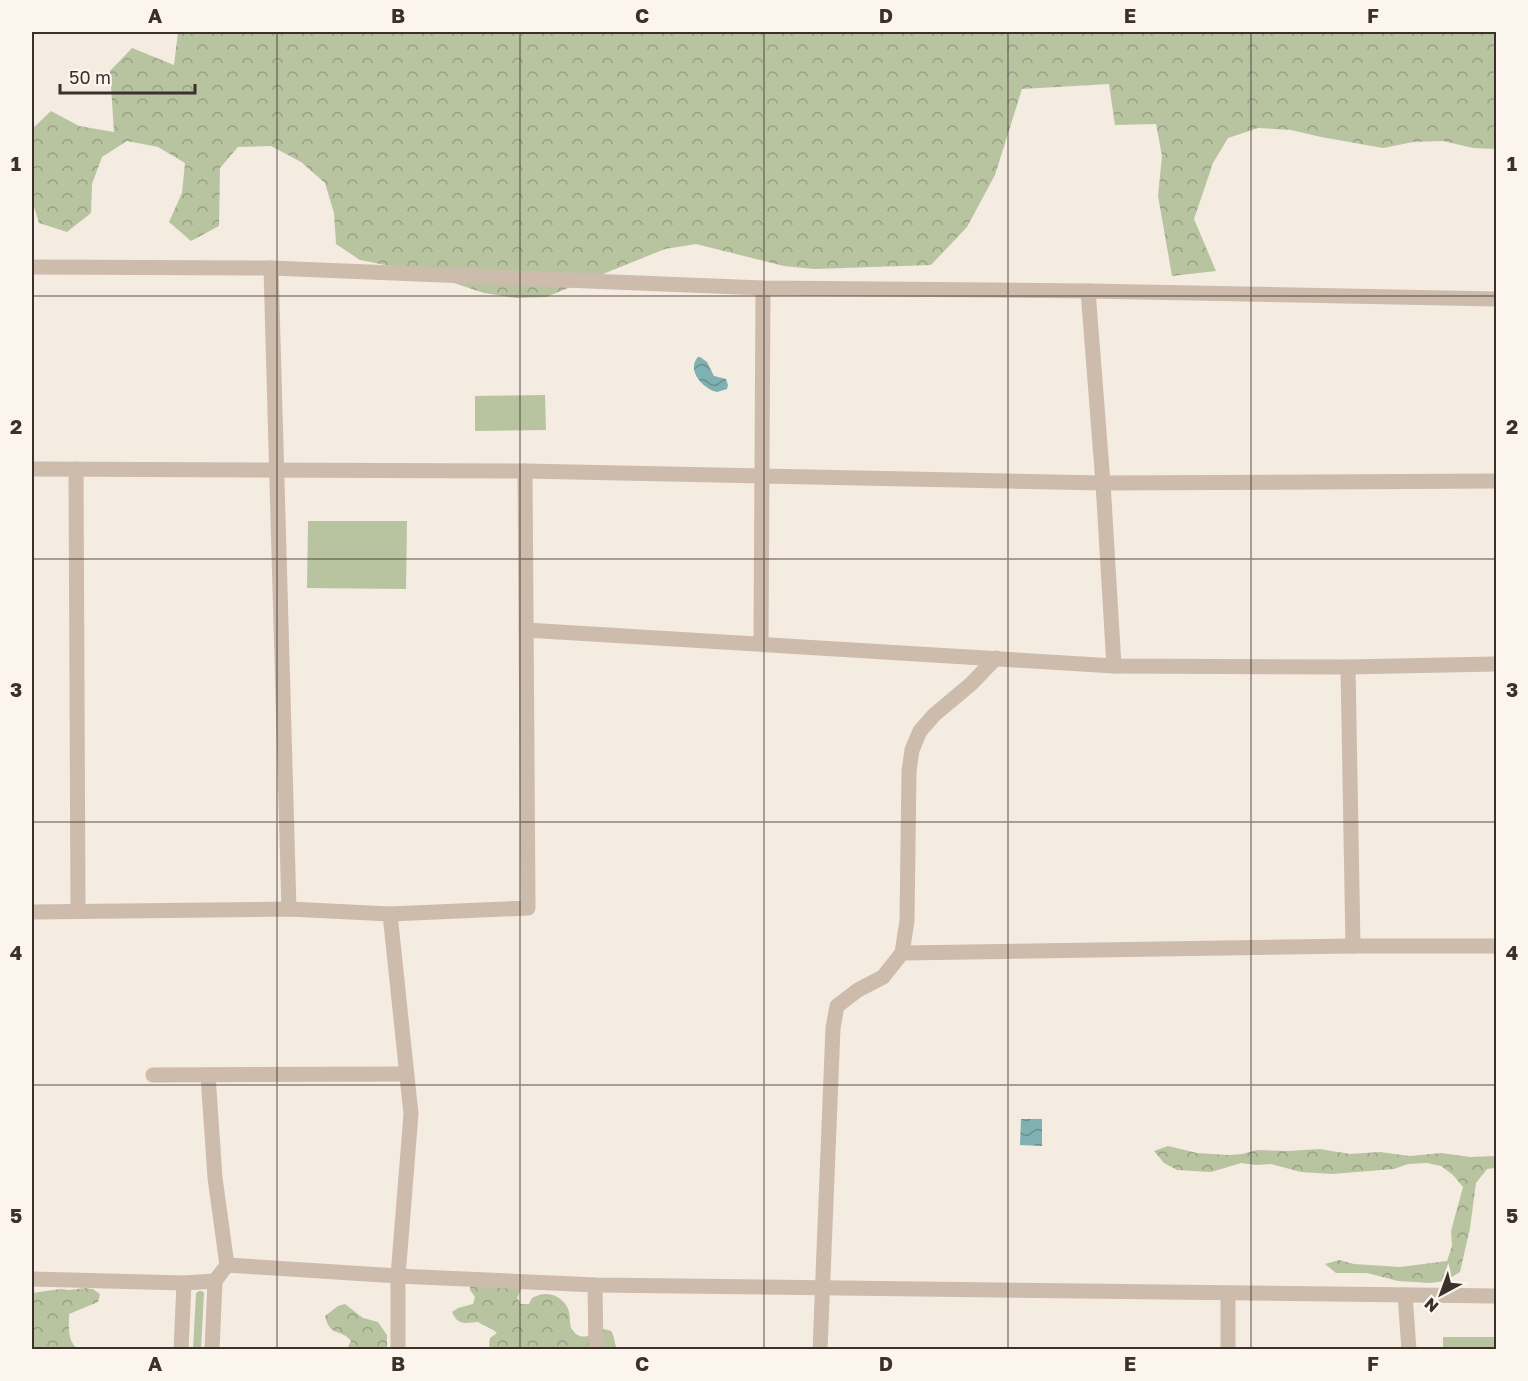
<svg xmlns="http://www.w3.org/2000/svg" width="1528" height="1381" font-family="'Golos Text',sans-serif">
  <defs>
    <pattern id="forest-crowns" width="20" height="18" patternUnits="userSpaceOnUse" patternTransform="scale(1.5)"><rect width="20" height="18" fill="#b8c4a0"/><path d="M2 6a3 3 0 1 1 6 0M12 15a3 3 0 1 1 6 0" fill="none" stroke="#97a083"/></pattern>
    <pattern id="water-waves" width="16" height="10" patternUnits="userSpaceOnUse" patternTransform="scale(1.5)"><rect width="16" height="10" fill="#7fb0b2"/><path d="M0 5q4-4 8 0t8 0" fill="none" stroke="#699091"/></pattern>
  </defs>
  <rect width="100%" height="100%" fill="#f4ebe1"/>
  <g fill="#b8c4a0">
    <path d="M 545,395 L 546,430 L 475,431 L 475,396 Z"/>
    <path d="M 308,521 L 407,521 L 406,589 L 307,588 Z"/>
    <path d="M 199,1291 L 202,1291 L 204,1293 L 201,1349 L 193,1349 L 196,1293 Z"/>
    <rect x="1443" y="1337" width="53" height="12"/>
  </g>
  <g fill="url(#forest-crowns)">
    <path d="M 178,32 L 1496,32 L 1496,149 L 1473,148 L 1443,141 L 1413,142 L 1383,148 L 1321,137 L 1291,130 L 1258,128 L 1228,138 L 1213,163 L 1194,219 L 1216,271 L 1172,276 L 1158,196 L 1162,156 L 1156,124 L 1115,125 L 1109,84 L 1022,89 L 995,175 L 967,227 L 931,265 L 814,269 L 784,266 L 696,244 L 665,249 L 546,297 L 516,298 L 484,293 L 421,272 L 360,260 L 336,244 L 334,213 L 325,183 L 301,162 L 271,146 L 238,147 L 220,168 L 219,226 L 191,241 L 169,222 L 182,193 L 185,163 L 158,147 L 127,141 L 102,157 L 92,184 L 91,213 L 67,232 L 39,223 L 32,200 L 32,129 L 51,111 L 79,126 L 114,132 L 110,71 L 132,48 L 174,65 Z"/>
    <path d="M 1168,1146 L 1197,1153 L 1228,1155 L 1242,1154 L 1257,1150 L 1288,1151 L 1320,1149 L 1350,1154 L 1380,1152 L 1410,1156 L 1441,1153 L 1470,1157 L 1496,1156 L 1496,1168 L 1487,1169 L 1476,1183 L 1470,1228 L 1460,1272 L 1445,1281 L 1430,1283 L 1398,1281 L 1367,1273 L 1336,1273 L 1325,1264 L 1339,1260 L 1354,1264 L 1400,1267 L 1447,1261 L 1452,1246 L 1451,1231 L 1463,1187 L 1453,1175 L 1441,1166 L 1427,1163 L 1408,1164 L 1394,1169 L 1332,1174 L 1301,1172 L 1271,1164 L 1256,1165 L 1241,1163 L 1211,1172 L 1177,1170 L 1164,1163 L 1154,1151 Z"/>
    <path d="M 483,1274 L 498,1288 L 503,1283 L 523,1285 L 517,1298 L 521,1304 L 529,1304 L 532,1298 C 536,1296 541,1294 545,1294 C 556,1293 567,1302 569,1312 C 571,1321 568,1328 576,1334 C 586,1341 593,1332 602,1330 C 605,1329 608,1330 611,1331 C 615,1337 614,1343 617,1349 L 492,1349 L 489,1346 L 490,1338 L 497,1333 C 491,1327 485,1327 478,1322 C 465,1323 458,1326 452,1312 L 458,1308 L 473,1304 L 475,1297 L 470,1290 L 470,1282 Z"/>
    <path d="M 85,1288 L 93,1289 L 100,1294 L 98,1302 L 69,1314 C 69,1327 67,1341 78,1349 L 32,1349 L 32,1293 L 61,1289 L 69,1290 Z"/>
    <path d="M 345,1304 L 363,1318 L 378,1322 L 387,1335 L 387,1349 L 347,1349 L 351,1341 C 341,1328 330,1338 325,1316 L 338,1306 Z"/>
  </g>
  <g fill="url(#water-waves)">
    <path d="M 698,357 L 700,357 L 707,362 L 714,376 L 726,379 L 728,385 L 727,389 L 717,392 C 703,389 686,370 698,357 Z"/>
    <path d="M 1021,1119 L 1042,1119 L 1042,1146 L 1020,1145 Z"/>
  </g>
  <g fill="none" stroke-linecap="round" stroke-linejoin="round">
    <g stroke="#cdbbac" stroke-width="15">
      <path d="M 32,267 L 271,268 L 763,288 L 1088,291 L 1496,299"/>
      <path d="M 271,268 L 289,909"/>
      <path d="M 1088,291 L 1103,483 L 1114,666"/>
      <path d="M 32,469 L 525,471 L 1103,483 L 1496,481"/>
      <path d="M 76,469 L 78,911"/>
      <path d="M 526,630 L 1114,666 L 1348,667 L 1496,664"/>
      <path d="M 761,644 L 763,288"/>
      <path d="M 1348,667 L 1353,946"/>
      <path d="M 32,912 L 289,909 L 390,914 L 528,908 L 525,471"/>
      <path d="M 390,914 L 411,1114 L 398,1276 L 398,1350"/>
      <path d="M 902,953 L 1353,946 L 1496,946"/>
      <path d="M 153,1075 L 406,1074"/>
      <path d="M 208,1075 L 215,1178 L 227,1265"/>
      <path d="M 32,1279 L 184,1283 L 215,1281 L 227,1265 L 398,1276 L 595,1285 L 1496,1296"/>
      <path d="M 595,1285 L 596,1350"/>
      <path d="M 1405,1295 L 1409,1350"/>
      <path d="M 181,1350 L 184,1283"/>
      <path d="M 212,1350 L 215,1281"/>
      <path d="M 820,1350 L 833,1028 L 837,1006 L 858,990 L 883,977 L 902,953 L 907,921 L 909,771 L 912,750 L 920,731 L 934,715 L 971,684 L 996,658"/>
      <path d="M 1228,1350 L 1228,1293"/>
    </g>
  </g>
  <path fill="none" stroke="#3b302b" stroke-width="1.5" stroke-opacity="0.55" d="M 277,32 L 277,1350M 520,32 L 520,1350M 764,32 L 764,1350M 1008,32 L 1008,1350M 1251,32 L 1251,1350M 32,296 L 1496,296M 32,559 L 1496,559M 32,822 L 1496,822M 32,1085 L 1496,1085"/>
  <rect width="1528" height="1381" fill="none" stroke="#fbf5ee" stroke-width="66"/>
  <g transform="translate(1441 1294) rotate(221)" stroke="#fbf5ee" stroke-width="4.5" paint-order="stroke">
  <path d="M0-4.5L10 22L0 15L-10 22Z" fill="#3b302b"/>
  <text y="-9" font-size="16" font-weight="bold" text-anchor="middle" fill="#3b302b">N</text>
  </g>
  <path d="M60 84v9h135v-9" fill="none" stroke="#3b302b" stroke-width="3"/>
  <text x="69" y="84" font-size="18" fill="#3b302b" stroke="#fbf5ee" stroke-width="4.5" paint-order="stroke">50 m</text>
  <rect x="33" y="33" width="1462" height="1315" fill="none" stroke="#3b302b" stroke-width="2"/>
  <g font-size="20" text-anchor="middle" font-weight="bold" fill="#3b302b">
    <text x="155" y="23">A</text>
    <text x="398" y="23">B</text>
    <text x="642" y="23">C</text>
    <text x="886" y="23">D</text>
    <text x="1130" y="23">E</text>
    <text x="1373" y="23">F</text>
    <text x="16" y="171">1</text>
    <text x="1512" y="171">1</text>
    <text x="16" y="434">2</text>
    <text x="1512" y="434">2</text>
    <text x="16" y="697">3</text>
    <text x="1512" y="697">3</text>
    <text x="16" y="960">4</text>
    <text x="1512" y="960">4</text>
    <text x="16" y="1223">5</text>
    <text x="1512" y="1223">5</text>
    <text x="155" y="1371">A</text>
    <text x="398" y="1371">B</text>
    <text x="642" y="1371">C</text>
    <text x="886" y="1371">D</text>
    <text x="1130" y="1371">E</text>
    <text x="1373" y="1371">F</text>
  </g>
</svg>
